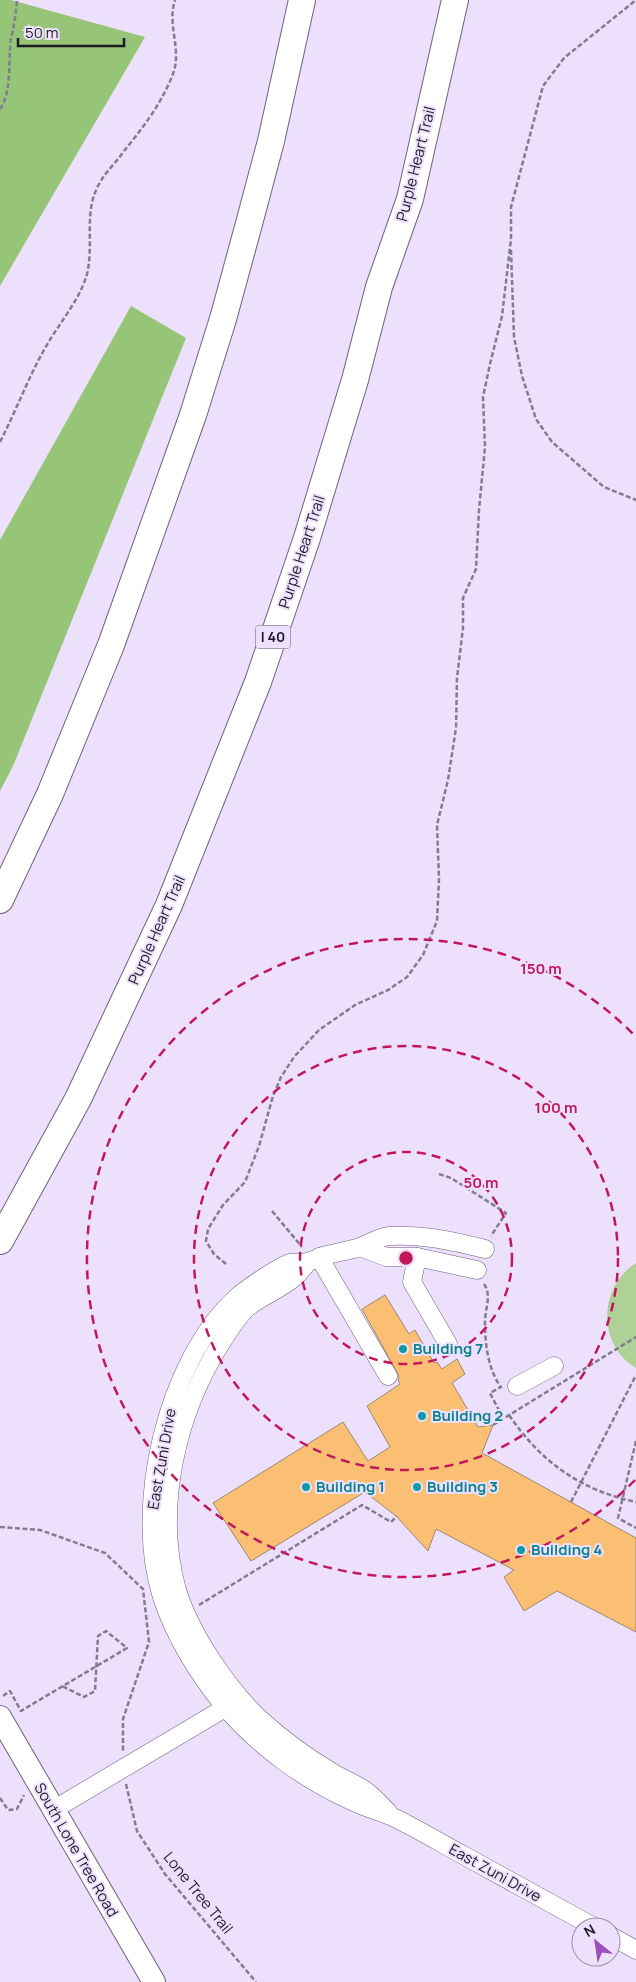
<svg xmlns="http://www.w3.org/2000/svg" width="636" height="1982" font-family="Manrope,sans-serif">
  <rect width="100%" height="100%" fill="#ece0fd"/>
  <path fill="#aed197" d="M 636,1263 L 636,1368 C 597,1345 598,1287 636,1263 Z"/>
  <g fill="#97c577">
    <path d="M 0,0 L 11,0 L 145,37 L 0,286 Z"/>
    <path d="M 131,306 L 186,338 L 13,766 L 0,791 L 0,540 Z"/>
  </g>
  <path fill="#fbbf73" stroke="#9b8871" d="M 385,1295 L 409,1334 L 415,1330 L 434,1363 L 437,1362 L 442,1369 L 457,1359 L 465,1374 L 452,1383 L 478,1427 L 493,1425 L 482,1453 L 636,1538 L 636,1632 L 557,1591 L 524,1611 L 504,1577 L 514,1570 L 436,1529 L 428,1551 L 396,1516 L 365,1492 L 251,1561 L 213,1503 L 343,1422 L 368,1461 L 390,1447 L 367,1406 L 400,1384 L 398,1380 L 399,1376 L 362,1309 Z"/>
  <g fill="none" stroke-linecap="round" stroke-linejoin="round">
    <defs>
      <g id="minor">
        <path d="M 360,1247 L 386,1257 L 417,1257 L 477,1270"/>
        <path d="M 485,1249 C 453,1241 422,1234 389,1236 C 378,1237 368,1245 357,1248 C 346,1251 334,1253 323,1256 C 318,1258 313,1261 307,1262 C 302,1263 295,1262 290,1263 C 278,1267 246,1289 237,1297 C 166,1361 133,1508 162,1597 C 175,1637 199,1675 225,1707 C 259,1747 306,1781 354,1802 C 368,1809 383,1812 397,1819 C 419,1830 441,1843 463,1855 C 506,1879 550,1903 594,1927"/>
        <path d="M 319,1257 L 388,1376"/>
        <path d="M 417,1257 L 412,1282 L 448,1344"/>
        <path d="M 308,1262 C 304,1267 300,1272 296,1276 C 282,1289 263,1295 248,1307 C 239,1315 230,1329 223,1340 C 177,1411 154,1507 177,1590 C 190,1633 227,1688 260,1719 C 281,1738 305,1756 330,1771 C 341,1778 355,1783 366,1791 C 374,1797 381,1805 388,1812"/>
        <path d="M 517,1386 L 554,1366"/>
        <path d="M 53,1810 L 235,1702"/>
        <path d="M 611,1936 L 636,1950"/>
      </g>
      <path id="major" d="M 0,1717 L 154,1982"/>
      <g id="highway">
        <path d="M 0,900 L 50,794 L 111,645 L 193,415 L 223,319 L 250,220 L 271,141 L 302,0"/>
        <path d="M 0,1241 L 78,1099 L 169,905 L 258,682 L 307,538 L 355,380 L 379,287 L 410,199 L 455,0"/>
      </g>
    </defs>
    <use href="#minor" stroke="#6e637b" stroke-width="19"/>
    <use href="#major" stroke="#6e637b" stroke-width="24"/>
    <use href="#highway" stroke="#6e637b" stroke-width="28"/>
    <g stroke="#837c8f" stroke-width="2.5" stroke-dasharray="5 2.5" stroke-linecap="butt">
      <path d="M 0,109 C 12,93 8,59 11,39 C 14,26 16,13 17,0"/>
      <path d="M 511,239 L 511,207 L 543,86 L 564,58 L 636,0"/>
      <path d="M 511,250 L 514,337 L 522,376 L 536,419 L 552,442 L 604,487 L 636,500"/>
      <path d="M 0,442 C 17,409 29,375 48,343 C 61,321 80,299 87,274 C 94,245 84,215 97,188 C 104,173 115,164 124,151 C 143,128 164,100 174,71 C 181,47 167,24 175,0"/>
      <path d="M 439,1174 L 451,1178 L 506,1213 L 491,1236"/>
      <path d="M 272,1211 L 302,1247"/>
      <path d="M 226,1264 L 214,1254 L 206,1241 L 208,1229 L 223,1205 L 245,1182 L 259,1146 L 273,1096 L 281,1077 L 294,1057 L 319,1030 L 355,1005 L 388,990 L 407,977 L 423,955 L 437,921 L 439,879 L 437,825 L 448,780 L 456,728 L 457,678 L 463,628 L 463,598 L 476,569 L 479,510 L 485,447 L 483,397 L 490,364 L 502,316 L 511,239"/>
      <path d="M 484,1284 C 492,1295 485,1309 485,1322 C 485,1344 488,1370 501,1387 L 490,1393 L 503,1418"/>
      <path d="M 509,1415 C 541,1462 580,1490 636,1502"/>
      <path d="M 493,1425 L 636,1337"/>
      <path d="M 636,1441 L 618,1518 L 636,1528"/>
      <path d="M 571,1502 L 636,1375"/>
      <path d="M 0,1527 L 40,1530 L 105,1553 L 143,1589 L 149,1642 L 123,1719 L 123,1751"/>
      <path d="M 199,1605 L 362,1505 L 391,1522 L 397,1516"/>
      <path d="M 3,1696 L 10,1691 L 21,1711 C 56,1690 92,1669 127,1648 L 106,1631 L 98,1636 L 95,1691 L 84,1697 L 62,1686"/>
      <path d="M 126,1784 L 137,1831 L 165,1874 L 256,1982"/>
      <path d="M 0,1798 L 8,1810 L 17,1809 L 24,1795"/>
    </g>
    <use href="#minor" stroke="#fff" stroke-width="18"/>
    <use href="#major" stroke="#fff" stroke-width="22"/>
    <use href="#highway" stroke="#fff" stroke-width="26"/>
  </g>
  <g fill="none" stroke="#c2185b" stroke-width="2.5" stroke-dasharray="9 6">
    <circle cx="406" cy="1258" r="106"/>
    <circle cx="406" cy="1258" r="212"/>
    <path d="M635 1480A319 319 0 1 1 635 1036"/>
  </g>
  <g fill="#0f9aa8" stroke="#ece0fd" stroke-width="2">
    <circle cx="403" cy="1349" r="5"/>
    <circle cx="422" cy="1416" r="5"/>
    <circle cx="306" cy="1487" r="5"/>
    <circle cx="417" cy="1487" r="5"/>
    <circle cx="521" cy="1550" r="5"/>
  </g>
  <g text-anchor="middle" stroke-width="4" stroke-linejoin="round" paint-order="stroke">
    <rect fill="#ece0fd" stroke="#5c5666" stroke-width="1" x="255.5" y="625.5" width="35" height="23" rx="4"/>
    <g font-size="14" font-weight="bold" fill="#1f1b25">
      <text x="273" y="642">I 40</text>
    </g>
    <g font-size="15" fill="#1f1b25" stroke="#ece0fd">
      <text transform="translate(416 164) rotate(-76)" y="5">Purple Heart Trail</text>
      <text transform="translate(302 552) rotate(-72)" y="5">Purple Heart Trail</text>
      <text transform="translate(157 930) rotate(-66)" y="5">Purple Heart Trail</text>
      <text transform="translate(162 1459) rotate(-80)" y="5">East Zuni Drive</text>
      <text transform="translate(76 1850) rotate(60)" y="5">South Lone Tree Road</text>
      <text transform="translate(495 1873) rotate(29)" y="5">East Zuni Drive</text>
      <text transform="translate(198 1893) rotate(51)" y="5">Lone Tree Trail</text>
    </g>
    <g font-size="15" font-weight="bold" fill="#0d838f" stroke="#ece0fd" text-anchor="start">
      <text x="413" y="1354">Building 7</text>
      <text x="432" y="1421">Building 2</text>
      <text x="316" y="1492">Building 1</text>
      <text x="427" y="1492">Building 3</text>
      <text x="531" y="1555">Building 4</text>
    </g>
  </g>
  <circle cx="406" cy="1258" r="8" fill="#c2185b" stroke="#ece0fd" stroke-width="2.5"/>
  <g font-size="15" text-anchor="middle" font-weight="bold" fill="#c2185b" stroke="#ece0fd" stroke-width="4" stroke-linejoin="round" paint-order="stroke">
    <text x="541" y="974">150 m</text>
    <text x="556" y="1113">100 m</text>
    <text x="481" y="1188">50 m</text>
  </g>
  <g transform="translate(596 1942) rotate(330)"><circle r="24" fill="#ece0fd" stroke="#9a91a7"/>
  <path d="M0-4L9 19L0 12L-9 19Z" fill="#9f4ebe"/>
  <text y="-8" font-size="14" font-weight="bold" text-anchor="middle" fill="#1f1b25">N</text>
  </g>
  <path d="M18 38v8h106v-8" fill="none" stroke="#1f1b25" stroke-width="2.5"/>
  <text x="25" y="38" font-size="15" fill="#1f1b25" stroke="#ece0fd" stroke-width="4" paint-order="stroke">50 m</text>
</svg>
